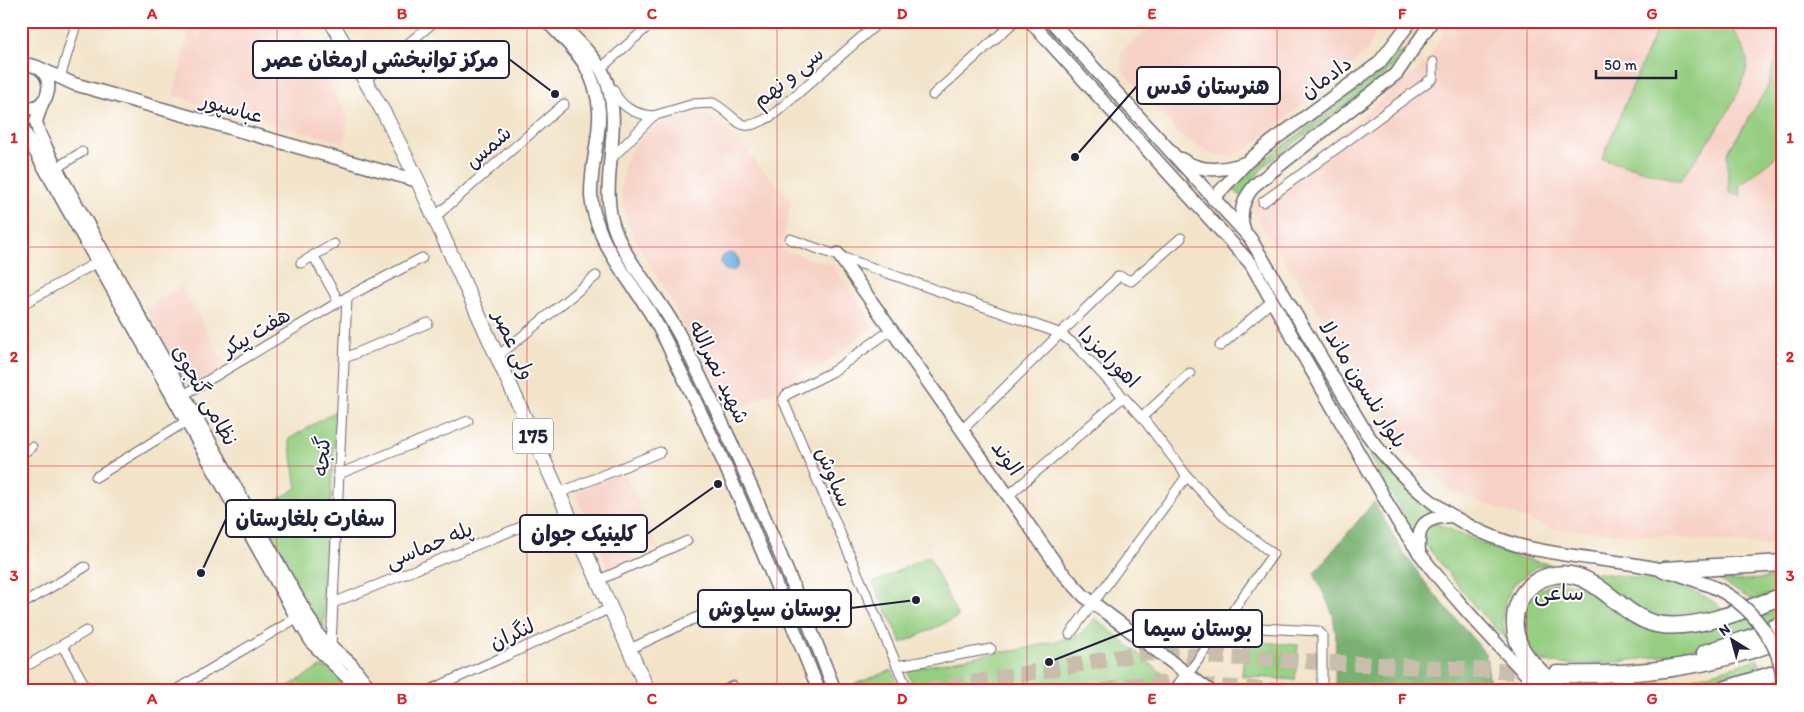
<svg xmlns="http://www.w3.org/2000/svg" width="1804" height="712" font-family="Itim,'Playpen Sans Arabic',sans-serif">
  <rect width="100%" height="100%" fill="#fff"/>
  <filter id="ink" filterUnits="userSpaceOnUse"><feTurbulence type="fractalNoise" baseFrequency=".02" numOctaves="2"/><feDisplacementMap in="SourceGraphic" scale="10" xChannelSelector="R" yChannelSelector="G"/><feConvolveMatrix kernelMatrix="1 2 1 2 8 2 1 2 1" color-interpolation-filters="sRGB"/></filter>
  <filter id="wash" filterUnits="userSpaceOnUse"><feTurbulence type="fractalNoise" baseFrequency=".0096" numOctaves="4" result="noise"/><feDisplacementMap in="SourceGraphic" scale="20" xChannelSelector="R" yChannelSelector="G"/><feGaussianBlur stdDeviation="1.12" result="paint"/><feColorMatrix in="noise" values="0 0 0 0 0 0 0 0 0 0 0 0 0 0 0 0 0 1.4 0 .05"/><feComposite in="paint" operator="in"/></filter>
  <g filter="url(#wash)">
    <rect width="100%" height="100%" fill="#f3e4c9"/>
    <g fill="#f7d1c6">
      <path d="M 218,21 L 296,21 L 348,118 L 344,143 L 173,96 L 189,30 L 192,28 L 197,36 Z"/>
      <path d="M 1159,21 L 1370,21 L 1374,35 L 1367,52 L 1249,148 L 1232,156 L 1217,156 L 1184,140 L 1122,70 L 1121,52 Z"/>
      <path d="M 1449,21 L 1783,21 L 1783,540 L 1766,545 L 1548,528 L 1452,491 L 1411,453 L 1250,207 L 1418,70 L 1432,54 Z"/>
      <path d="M 692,114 L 707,115 L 731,133 L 791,202 L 781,250 L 832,265 L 875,326 L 828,361 L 774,391 L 729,413 L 698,349 L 627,224 L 621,195 L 624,164 L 630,151 L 639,140 L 653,127 L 673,118 Z"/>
      <path d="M 182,286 L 226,367 L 190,387 L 145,307 Z"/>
      <path d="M 624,471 L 659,549 L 609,571 L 575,492 Z"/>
    </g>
    <g fill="#95ce81" stroke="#5c785e">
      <path d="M 1660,21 L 1727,21 C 1734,31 1749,53 1747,66 C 1741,102 1701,150 1680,181 L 1602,159 Z"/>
      <path d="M 1783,35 L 1783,151 L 1739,186 L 1741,196 L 1729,193 L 1727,154 L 1768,86 Z"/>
      <path d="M 1400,51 L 1403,53 L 1383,77 L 1264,166 L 1241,196 L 1231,188 L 1243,176 L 1379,74 Z"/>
      <path d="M 336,411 L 323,632 L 257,512 L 297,488 L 289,439 Z"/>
      <path d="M 1371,451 L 1375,451 L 1413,498 L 1426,506 L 1428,511 C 1418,517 1416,523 1414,534 L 1371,458 Z"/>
      <path d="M 1436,523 L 1512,556 L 1553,565 L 1536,567 L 1514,584 L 1505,601 L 1502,619 L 1506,639 L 1477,609 L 1425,544 L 1423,532 Z"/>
      <path d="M 929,556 L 958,617 L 902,643 L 873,583 Z"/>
      <path d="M 1587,571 C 1630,578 1692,579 1723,610 L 1684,618 L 1650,616 L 1587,575 Z"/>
      <path d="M 1783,577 L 1783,591 L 1752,600 L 1718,579 L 1737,581 Z"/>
      <path d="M 1557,582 C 1575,584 1593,590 1607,602 C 1622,614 1631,623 1649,628 L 1783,604 L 1783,617 C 1728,643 1675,656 1615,662 C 1592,664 1569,666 1546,662 C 1540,661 1536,656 1531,651 C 1507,624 1526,591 1557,582 Z"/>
      <path d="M 1095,618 L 1169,679 L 1162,691 L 915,691 L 908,674 L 912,669 L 987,654 L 1019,650 L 1080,635 Z"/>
      <path d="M 1245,641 L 1298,645 L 1295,680 L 1242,676 Z"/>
      <path d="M 1757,659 L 1763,671 L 1685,691 L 1569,691 L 1562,685 C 1599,686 1635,687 1671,682 C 1700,678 1729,668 1757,659 Z"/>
      <path d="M 320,667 L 336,671 L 351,686 L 334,691 L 280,691 Z"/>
      <path d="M 892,670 L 901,691 L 848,691 L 847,687 Z"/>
    </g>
    <path fill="#78b16f" stroke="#4d6a55" d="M 1374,502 L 1402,551 L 1427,585 L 1485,653 L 1491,691 L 1335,691 L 1336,636 L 1333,614 L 1314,573 Z"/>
    <circle fill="#6bb1e2" stroke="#466a8e" cx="730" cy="262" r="9"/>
  </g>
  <g filter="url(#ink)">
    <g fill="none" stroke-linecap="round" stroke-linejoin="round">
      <g stroke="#c9bdad" stroke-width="16" stroke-dasharray="16 8" stroke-linecap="butt">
        <path d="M 925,691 L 1144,653 L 1538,673"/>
        <path d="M 1103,691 L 1147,683 L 1289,691"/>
      </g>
      <defs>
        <g id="street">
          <path d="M 600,69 L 654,21"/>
          <path d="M 60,78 L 77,21"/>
          <path d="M 365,80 L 435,21"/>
          <path d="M 613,89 C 620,107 634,114 653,116"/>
          <path d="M 933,95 L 1015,21"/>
          <path d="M 612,158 L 653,116 L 694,104 L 713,103 C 742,119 736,137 773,115 L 880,21"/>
          <path d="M 56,168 L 82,152"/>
          <path d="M 1263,202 L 1433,78 L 1433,62"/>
          <path d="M 435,217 L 564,104"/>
          <path d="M 790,239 L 1059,333 L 1075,345 L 1142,417 L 1187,476 L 1226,518 L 1273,554 L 1188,674"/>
          <path d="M 313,255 L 339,302"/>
          <path d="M 301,263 L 334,244"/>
          <path d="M 21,305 L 101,260"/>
          <path d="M 891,330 L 832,372 L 786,395 L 783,400 L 908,691"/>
          <path d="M 1220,346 L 1271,302"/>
          <path d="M 498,356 L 596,276"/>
          <path d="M 345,358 L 428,323"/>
          <path d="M 182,396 L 347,297 L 422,258"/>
          <path d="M 1142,417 L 1190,373"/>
          <path d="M 963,429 L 1119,276 L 1131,281 L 1181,238"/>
          <path d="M 21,454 L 32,447"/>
          <path d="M 339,474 L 468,421"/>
          <path d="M 96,477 L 185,422"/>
          <path d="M 559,493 L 660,452"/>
          <path d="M 1009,495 L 1123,397"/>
          <path d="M 599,580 L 687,541"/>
          <path d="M 333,603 L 538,520"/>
          <path d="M 21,605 L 85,567"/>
          <path d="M 1223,626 L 1318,631 L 1322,635 L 1322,691"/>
          <path d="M 1070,634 L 1187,476"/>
          <path d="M 62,645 L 88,691"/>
          <path d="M 331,646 L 347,297"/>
          <path d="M 630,649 L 700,616"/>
          <path d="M 30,664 L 86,631"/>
          <path d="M 897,666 L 991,649"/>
          <path d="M 174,691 L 300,616"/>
          <path d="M 428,691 L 611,608"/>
          <path d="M 723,691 L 733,686"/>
        </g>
        <g id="secondary">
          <path d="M 547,21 C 560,36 577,50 586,67 C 613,117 590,147 591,196 C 592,210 597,224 602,236 C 612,259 628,279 642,300 C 654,318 664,336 673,356 C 728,465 774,578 819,691"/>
          <path d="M 559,21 C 573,37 593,54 603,73 C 628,125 595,183 616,233 C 632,271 663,301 681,338 C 739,452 789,572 835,691"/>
          <path d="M 1030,21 L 1251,264 L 1398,522 C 1438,584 1491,638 1542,691"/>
          <path d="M 1051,21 L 1250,238 L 1367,434 C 1407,487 1452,526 1517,545 C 1565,558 1616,559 1664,570 C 1680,574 1696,581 1711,586"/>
          <path d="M 21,65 C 58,60 57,114 21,108"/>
          <path d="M 37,67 L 74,84 L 418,181"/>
          <path d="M 43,101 L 36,121 L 39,133 L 56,168 L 319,636 L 351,664 L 372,691"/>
          <path d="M 21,126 L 297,618 L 313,644 L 361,691"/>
          <path d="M 1181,159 C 1201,173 1223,171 1245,163"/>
          <path d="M 1213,199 L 1247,162 L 1271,142 L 1379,63 L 1411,21"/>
          <path d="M 1244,229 C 1238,212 1244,197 1256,184 L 1397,73 L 1432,21"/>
          <path d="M 838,254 L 1061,571 L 1084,596 L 1210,691"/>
          <path d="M 1419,553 C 1417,525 1423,518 1451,516"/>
          <path d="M 1175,691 L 1188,674"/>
        </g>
        <path id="primary" d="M 331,21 L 385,115 L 418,181 L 648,691"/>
        <g id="highway">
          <path d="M 1664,570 L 1783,563"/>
          <path d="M 1705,653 L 1761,634 L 1783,624"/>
          <path d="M 1557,674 C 1635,676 1709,668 1783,639"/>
          <path d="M 1559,691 C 1547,678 1529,664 1521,648 C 1506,618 1519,581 1554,575 C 1598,567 1621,621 1662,625 C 1701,629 1746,609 1783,596"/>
          <path d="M 1720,691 L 1783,671"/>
        </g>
      </defs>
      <use href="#street" stroke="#6b666d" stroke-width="11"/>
      <use href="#secondary" stroke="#6b666d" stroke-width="15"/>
      <use href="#primary" stroke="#6b666d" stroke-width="16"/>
      <use href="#highway" stroke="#6b666d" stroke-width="19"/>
      <use href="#street" stroke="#fff" stroke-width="9"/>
      <use href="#secondary" stroke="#fff" stroke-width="12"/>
      <use href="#primary" stroke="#fff" stroke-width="14"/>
      <use href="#highway" stroke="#fff" stroke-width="16"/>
      <defs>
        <path id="secondary-bridge" d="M 1711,586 C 1749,602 1787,647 1782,691"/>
      </defs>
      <use href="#secondary-bridge" stroke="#6b666d" stroke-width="15" stroke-linecap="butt"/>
      <use href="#secondary-bridge" stroke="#fff" stroke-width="12"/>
    </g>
  </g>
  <path fill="none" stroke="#d62828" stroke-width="1" stroke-opacity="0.55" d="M 277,21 L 277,691M 527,21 L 527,691M 777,21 L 777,691M 1027,21 L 1027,691M 1277,21 L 1277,691M 1527,21 L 1527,691M 21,247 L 1783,247M 21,466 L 1783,466"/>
  <g text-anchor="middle" stroke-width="4" stroke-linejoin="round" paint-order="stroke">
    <rect fill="#fff" stroke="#646476" stroke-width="1" x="513" y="418.5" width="40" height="35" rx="4"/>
    <g font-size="20" font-weight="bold" fill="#22223b">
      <text x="533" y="443">175</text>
    </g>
    <g font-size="21" fill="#22223b" stroke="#fff">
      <text transform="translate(788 77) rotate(-39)" y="7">سی و نهم</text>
      <text transform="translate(1326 77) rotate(-36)" y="7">دادمان</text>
      <text transform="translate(232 108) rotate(16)" y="7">عباسپور</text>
      <text transform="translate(488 147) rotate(-41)" y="7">شمس</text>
      <text transform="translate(256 332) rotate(-31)" y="7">هفت پیکر</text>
      <text transform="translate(514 345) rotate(66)" y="7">ولی عصر</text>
      <text transform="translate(1109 357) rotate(45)" y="7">اهورامزدا</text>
      <text transform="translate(719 372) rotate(64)" y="7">شهید نصرالله</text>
      <text transform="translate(1363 384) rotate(58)" y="7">بلوار نلسون ماندلا</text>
      <text transform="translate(205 395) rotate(61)" y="7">نظامی گنجوی</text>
      <text transform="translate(322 456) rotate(-87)" y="7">گنجه</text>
      <text transform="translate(1007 458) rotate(55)" y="7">الوند</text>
      <text transform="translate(834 477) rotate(67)" y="7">سیاوش</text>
      <text transform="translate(429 545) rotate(-22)" y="7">پله حماسی</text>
      <text transform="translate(512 634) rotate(-24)" y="7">لنگران</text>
    </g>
    <g font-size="22" fill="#22223b" stroke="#fff">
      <text x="1559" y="600">ساعی</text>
    </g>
  </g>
  <path fill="none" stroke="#22223b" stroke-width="2" d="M555 94L509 59M1075 157L1137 86M201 573L226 519M718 484L647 534M916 600L851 608M1049 662L1133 629"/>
  <g fill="#22223b" stroke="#fff" stroke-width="2">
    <circle cx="555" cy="94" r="5"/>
    <circle cx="1075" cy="157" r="5"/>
    <circle cx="201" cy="573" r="5"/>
    <circle cx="718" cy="484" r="5"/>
    <circle cx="916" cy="600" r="5"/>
    <circle cx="1049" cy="662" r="5"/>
  </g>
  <g fill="#fff" stroke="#22223b" stroke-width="2">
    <rect x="253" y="41" width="256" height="37" rx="5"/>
    <rect x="1137" y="67" width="143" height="37" rx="5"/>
    <rect x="226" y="500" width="169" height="37" rx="5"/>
    <rect x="520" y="515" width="127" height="37" rx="5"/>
    <rect x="698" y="590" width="153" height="37" rx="5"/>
    <rect x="1133" y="610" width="129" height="37" rx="5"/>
  </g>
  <g font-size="22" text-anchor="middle" font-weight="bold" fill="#22223b">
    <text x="381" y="67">مرکز توانبخشی ارمغان عصر</text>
    <text x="1208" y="94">هنرستان قدس</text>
    <text x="310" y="526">سفارت بلغارستان</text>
    <text x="584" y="541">کلینیک جوان</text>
    <text x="775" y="616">بوستان سیاوش</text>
    <text x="1198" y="636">بوستان سیما</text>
  </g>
  <rect width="1804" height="712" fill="none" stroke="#fff" stroke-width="55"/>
  <g transform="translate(1732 640) rotate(323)" stroke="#ffffff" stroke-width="4" paint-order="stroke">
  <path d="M0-4L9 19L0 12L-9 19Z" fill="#22223b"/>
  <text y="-8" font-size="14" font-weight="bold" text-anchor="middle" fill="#22223b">N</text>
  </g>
  <path d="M1596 70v8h80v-8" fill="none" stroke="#22223b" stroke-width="2.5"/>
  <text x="1604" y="70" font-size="15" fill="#22223b" stroke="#ffffff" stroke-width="4" paint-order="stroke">50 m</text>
  <rect x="28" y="28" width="1748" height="656" fill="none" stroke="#d62828" stroke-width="2"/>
  <g font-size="16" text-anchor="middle" font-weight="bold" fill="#d62828">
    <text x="152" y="19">A</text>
    <text x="402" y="19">B</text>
    <text x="652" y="19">C</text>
    <text x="902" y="19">D</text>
    <text x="1152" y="19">E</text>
    <text x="1402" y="19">F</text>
    <text x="1652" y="19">G</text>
    <text x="14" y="143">1</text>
    <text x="1790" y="143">1</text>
    <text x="14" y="362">2</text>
    <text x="1790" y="362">2</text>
    <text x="14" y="581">3</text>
    <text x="1790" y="581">3</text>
    <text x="152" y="704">A</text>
    <text x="402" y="704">B</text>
    <text x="652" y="704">C</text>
    <text x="902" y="704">D</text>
    <text x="1152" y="704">E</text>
    <text x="1402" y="704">F</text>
    <text x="1652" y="704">G</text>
  </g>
</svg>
